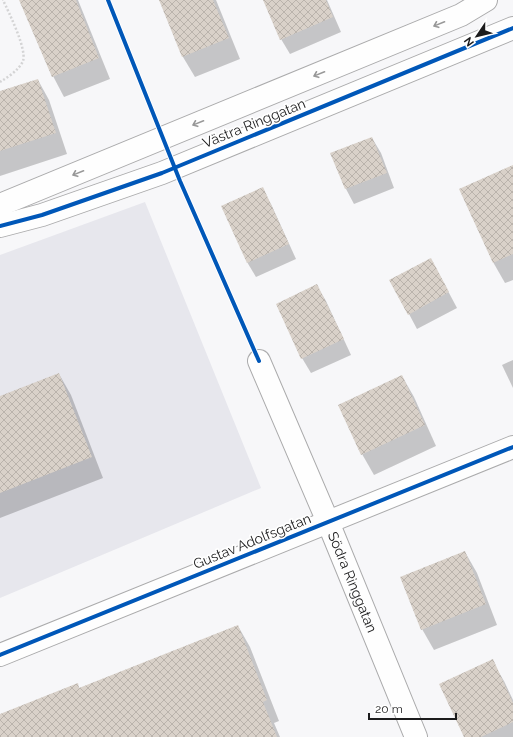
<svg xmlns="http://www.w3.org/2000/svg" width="513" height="737" font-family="Raleway,sans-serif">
  <defs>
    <pattern id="building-cross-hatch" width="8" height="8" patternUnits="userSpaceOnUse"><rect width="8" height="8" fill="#d9d1c9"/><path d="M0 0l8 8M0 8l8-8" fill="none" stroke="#bab3ac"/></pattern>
  </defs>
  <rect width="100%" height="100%" fill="#f7f7f9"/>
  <path fill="#e7e7ed" d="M 145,202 L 261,488 L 0,598 L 0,255 Z"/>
  <g fill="#0003">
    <path d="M 20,0 L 78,0 L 110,79 L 64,97 L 53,76 Z"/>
    <path d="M 160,0 L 216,0 L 240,59 L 195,77 L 183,57 Z"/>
    <path d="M 264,0 L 327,0 L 341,32 L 290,54 L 281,39 Z"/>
    <path d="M 38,80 L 49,100 L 67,154 L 0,176 L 0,92 Z"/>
    <path d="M 372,138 L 381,153 L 394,188 L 354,204 L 346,189 L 332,154 Z"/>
    <path d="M 513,172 L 513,280 L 505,283 L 493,262 Z"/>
    <path d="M 262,189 L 271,204 L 296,259 L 256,277 L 247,262 Z"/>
    <path d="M 439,274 L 457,308 L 417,329 L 409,314 Z"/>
    <path d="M 317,286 L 326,301 L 351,355 L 311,373 L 302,358 L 277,305 Z"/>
    <path d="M 513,360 L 513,388 L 502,365 Z"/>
    <path d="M 59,374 L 71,395 L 103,478 L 0,518 L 0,397 Z"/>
    <path d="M 402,376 L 414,397 L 436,446 L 374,475 L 362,454 Z"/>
    <path d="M 465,552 L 477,573 L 497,625 L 434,650 L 422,629 Z"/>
    <path d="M 238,626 L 250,647 L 279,721 L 274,723 L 280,737 L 2,737 L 0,732 L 0,715 L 77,684 L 80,689 Z"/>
    <path d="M 492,661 L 504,681 L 513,700 L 513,737 L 465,737 Z"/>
  </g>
  <g fill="url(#building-cross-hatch)">
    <path d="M 19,0 L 76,0 L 99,58 L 52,77 Z"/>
    <path d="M 159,0 L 213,0 L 229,38 L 182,57 Z"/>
    <path d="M 263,0 L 326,0 L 333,17 L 280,40 Z"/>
    <path d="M 38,79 L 56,133 L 0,151 L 0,91 Z"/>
    <path d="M 372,137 L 387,173 L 345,189 L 330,153 Z"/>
    <path d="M 513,165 L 513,254 L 493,263 L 459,189 Z"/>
    <path d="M 263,187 L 289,244 L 247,263 L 221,206 Z"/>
    <path d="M 431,258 L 449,292 L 408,315 L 389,280 Z"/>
    <path d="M 317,284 L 344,339 L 301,359 L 276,304 Z"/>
    <path d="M 59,373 L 92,457 L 0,493 L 0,396 Z"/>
    <path d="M 402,375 L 425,425 L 361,455 L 338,405 Z"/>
    <path d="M 465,551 L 486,604 L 421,630 L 400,577 Z"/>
    <path d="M 238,625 L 267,700 L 263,702 L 277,737 L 0,737 L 0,714 L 78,683 L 79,688 Z"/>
    <path d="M 493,659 L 513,703 L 513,722 L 481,737 L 464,737 L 439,684 Z"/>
  </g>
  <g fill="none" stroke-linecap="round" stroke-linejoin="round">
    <defs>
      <g id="minor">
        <path d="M 0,205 L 461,15 L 486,0"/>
        <path d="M 0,226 L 42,215 L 162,173 L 513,28"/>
        <path id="s1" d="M 259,361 L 328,522 L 416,737"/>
        <path d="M 0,655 L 513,447"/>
      </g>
    </defs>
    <use href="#minor" stroke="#ababac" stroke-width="24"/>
    <path stroke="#d4d4d5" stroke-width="2.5" stroke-dasharray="2 2" stroke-linecap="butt" d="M 0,82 C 8,77 19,70 23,61 C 27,49 9,13 3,0"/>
    <use href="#minor" stroke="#fefefe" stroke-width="22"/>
    <defs>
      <g id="cycleway">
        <path d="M 108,0 L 180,181 L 259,361"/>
        <path d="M 0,226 L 42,215 L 162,173 L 513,28"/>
        <path d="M 0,655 L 513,447"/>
      </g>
    </defs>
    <use href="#cycleway" stroke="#fff" stroke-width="6"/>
    <use href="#cycleway" stroke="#0057b8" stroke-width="4"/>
  </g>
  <defs><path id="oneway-shaft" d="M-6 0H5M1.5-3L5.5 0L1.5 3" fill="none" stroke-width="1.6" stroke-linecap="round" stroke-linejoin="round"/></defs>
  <g stroke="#989898">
    <use href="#oneway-shaft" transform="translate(439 24) rotate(158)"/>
    <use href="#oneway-shaft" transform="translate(319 74) rotate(158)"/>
    <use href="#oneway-shaft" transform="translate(198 123) rotate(158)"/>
    <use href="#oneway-shaft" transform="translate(78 173) rotate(158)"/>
  </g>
  <g text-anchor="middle" stroke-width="3.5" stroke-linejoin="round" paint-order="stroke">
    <g font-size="14" fill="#1b1b1c" stroke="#fff">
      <text transform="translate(254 123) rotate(-22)" y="5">Västra Ringgatan</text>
      <text transform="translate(252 541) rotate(-22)" y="5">Gustav Adolfsgatan</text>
      <text dy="5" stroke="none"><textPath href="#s1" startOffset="240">Södra Ringgatan</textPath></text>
    </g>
  </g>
  <g transform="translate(477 36) rotate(235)" stroke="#ffffff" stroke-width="3" paint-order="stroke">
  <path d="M0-3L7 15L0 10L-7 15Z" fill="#1b1b1c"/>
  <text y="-6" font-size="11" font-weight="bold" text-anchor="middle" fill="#1b1b1c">N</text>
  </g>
  <path d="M369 713v6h87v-6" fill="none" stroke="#1b1b1c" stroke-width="2"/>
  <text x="375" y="713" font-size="12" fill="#1b1b1c" stroke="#ffffff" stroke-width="3" paint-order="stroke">20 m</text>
</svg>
